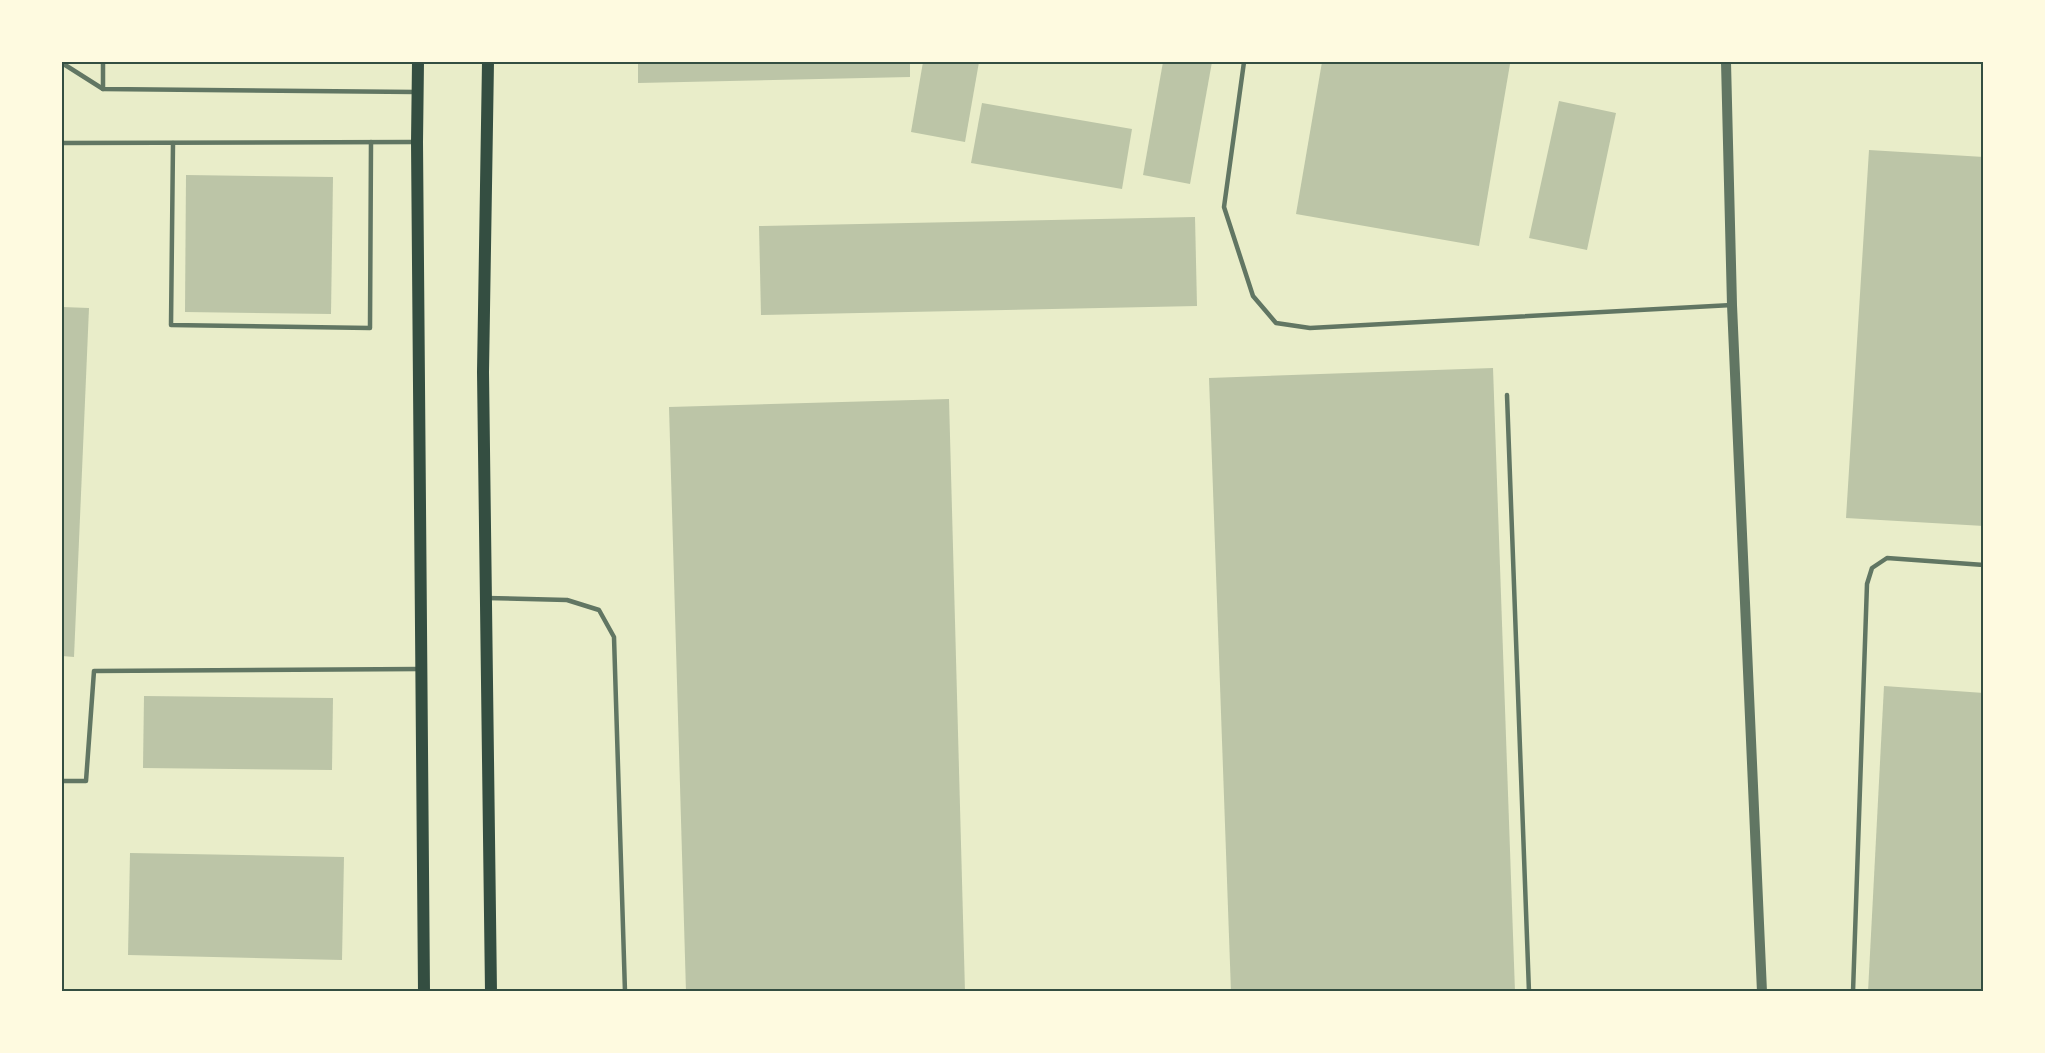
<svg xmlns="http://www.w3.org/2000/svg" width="2045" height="1053" font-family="'DM Sans',sans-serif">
  <rect width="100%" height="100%" fill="#e9edc9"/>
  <g fill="#bcc5a7">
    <path d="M 638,62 L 910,62 L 910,77 L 638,83 Z"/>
    <path d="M 923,62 L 979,62 L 965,142 L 911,132 Z"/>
    <path d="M 1163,62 L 1212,62 L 1190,184 L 1143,175 Z"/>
    <path d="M 1322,62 L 1495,62 L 1510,64 L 1479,246 L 1296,214 Z"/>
    <path d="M 1559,101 L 1616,113 L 1587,250 L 1529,238 Z"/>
    <path d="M 982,103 L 1132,129 L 1122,189 L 971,163 Z"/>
    <path d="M 1869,150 L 1984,157 L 1984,526 L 1846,518 Z"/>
    <path d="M 186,175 L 333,177 L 331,314 L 185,312 Z"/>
    <path d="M 1195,217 L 1197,306 L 761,315 L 759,226 Z"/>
    <path d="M 62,307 L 89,308 L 74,657 L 62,656 Z"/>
    <path d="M 1493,368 L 1515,992 L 1231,992 L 1209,378 Z"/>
    <path d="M 949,399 L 965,992 L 686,992 L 669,407 Z"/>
    <path d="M 1884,686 L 1984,693 L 1984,992 L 1868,992 Z"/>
    <path d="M 144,696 L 333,698 L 332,770 L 143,768 Z"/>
    <path d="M 130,853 L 344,857 L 342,960 L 128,955 Z"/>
  </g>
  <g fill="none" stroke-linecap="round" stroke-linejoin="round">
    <g stroke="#617663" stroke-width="4.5">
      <path d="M 1244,62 L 1224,207 L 1253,296 L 1276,323 L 1310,328 L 1732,305"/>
      <path d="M 62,63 L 103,89 L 415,92"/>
      <path d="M 103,89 L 103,62"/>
      <path d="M 62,143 L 414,142"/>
      <path d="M 173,143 L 171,325 L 370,328 L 371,142"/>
      <path d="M 1507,395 L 1529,992"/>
      <path d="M 486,598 L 567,600 L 599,610 L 614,637 L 625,992"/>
      <path d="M 62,781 L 86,781 L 94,671 L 420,669"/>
      <path d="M 1853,992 L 1867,584 L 1872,568 L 1887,558 L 1984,565"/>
    </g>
    <path stroke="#617663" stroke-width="10" d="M 1726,62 L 1732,305 L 1762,992"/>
    <g stroke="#344e41" stroke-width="12">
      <path d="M 418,62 L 417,142 L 424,992"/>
      <path d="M 488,62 L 483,372 L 491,992"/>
    </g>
  </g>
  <rect width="2045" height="1053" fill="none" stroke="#fefae0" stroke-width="126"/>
  <rect x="63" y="63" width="1919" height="927" fill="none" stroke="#344e41" stroke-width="2"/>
</svg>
